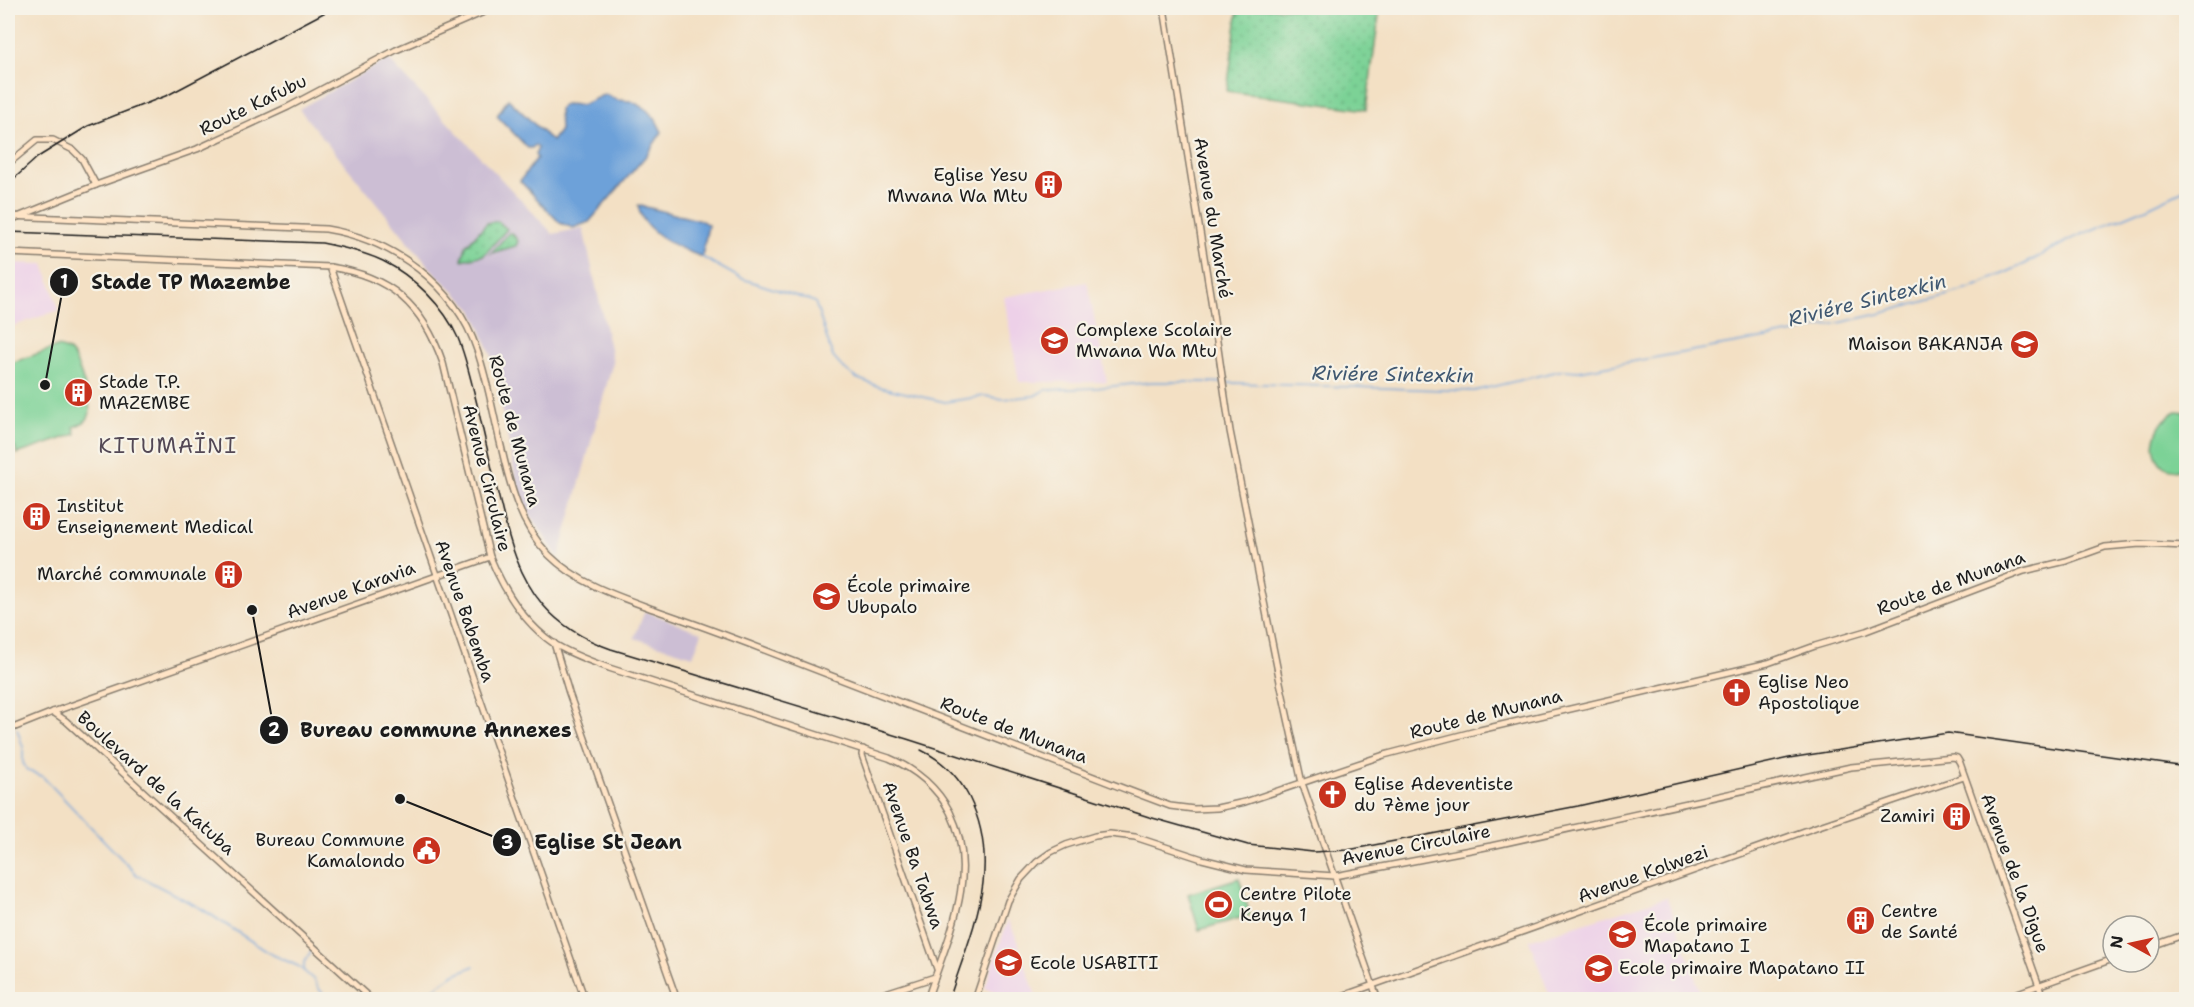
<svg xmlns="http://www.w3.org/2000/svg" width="2194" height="1007" font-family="'Shantell Sans',sans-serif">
  <defs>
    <pattern id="green-dots" width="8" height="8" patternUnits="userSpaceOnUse" patternTransform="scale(1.5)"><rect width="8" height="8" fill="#7bd296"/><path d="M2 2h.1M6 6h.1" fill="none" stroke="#6ab481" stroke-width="1.8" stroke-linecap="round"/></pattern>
  </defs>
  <rect width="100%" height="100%" fill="#f7f3e8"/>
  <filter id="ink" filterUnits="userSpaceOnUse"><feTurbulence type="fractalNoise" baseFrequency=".0167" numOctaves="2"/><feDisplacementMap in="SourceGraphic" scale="12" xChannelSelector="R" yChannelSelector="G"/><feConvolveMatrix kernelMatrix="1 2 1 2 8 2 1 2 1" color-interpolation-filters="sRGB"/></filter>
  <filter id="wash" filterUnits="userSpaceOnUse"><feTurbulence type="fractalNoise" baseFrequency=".008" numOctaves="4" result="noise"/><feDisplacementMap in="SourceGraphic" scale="24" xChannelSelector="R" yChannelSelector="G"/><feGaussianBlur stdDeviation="1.35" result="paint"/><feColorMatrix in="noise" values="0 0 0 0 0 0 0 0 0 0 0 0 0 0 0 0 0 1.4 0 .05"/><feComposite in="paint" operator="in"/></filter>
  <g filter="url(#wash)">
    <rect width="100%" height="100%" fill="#f3e0c4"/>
    <g fill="#edd0e8">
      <path d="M 8,263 L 44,264 L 59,310 L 8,328 Z"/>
      <path d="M 1087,282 L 1107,382 L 1019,382 L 1004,297 Z"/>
      <path d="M 1667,897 L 1703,999 L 1551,999 L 1529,940 Z"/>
      <path d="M 1008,920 L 1016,937 L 1037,999 L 1018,999 L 985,988 Z"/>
    </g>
    <g fill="#ccbed4">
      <path d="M 388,59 L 553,234 L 583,228 L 613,362 L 559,558 L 520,500 L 491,354 L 473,310 L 430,268 L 299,109 Z"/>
      <path d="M 645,611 L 702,633 L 693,656 L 634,638 Z"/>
    </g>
    <g fill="url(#green-dots)" stroke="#4c7759" stroke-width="1.5">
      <path d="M 1238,8 L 1380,8 L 1366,110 L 1227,91 Z"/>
      <path d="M 498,221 L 507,229 L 484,255 L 462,260 L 466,246 L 487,223 Z"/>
      <path d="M 509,233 L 512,233 L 518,241 L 516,246 L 491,253 Z"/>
    </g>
    <g fill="#7bd296" stroke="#4c7759" stroke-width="1.5">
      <path d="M 57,347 C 63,348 70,350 73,356 C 79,365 93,407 89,416 C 86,423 80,424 74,427 L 76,434 L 17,454 L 15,447 L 8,449 L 8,364 Z"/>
      <path d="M 2177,411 L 2186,412 L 2186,471 C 2180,470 2169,470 2163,466 C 2145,448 2158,419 2177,411 Z"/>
      <path d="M 1239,878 L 1250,915 L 1199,930 L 1188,894 Z"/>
    </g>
    <g fill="#6da1d9" stroke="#445e7a" stroke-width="1.5">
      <path d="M 605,94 L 617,100 L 631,101 L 645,108 L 656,120 L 662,132 L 645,157 L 589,222 L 573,228 L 560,223 L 520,181 L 537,158 L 535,155 L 538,148 L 535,145 L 532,148 L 528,148 L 497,116 L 508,99 L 552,141 L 560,130 L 559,109 L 565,104 L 582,105 Z"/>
      <path d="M 638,205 L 702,221 L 708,225 L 702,257 C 680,249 641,232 638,205 Z"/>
    </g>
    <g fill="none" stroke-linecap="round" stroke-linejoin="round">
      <g stroke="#6da1d9" stroke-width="1.5">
        <path d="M 702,257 L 740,278 L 815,302 L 833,357 L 840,365 L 856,378 L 880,387 L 945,402 L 985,396 L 1003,399 L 1034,396 L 1045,390 L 1095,388 L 1152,382 L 1203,382 L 1474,391 L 1563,370 L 1579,371 L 1794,333 L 1879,314 L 1969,289 L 2025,264 L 2071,239 L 2146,208 L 2186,189"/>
        <path d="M 8,703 L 15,725"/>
        <path d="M 17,729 L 23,747 L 23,763 L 28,771 L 42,776 L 137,875 L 202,909 L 271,954 L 298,966 L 314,980 L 318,988 L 329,1000"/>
        <path d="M 304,971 L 304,962 L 312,950"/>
        <path d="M 417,1000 L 453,975 L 474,966"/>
      </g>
    </g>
  </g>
  <g filter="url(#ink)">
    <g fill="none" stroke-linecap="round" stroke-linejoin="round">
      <defs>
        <g id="secondary">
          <path d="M 1164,8 L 1211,300 L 1230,431 L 1280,682 L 1302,783 L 1378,1000"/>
          <path d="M 8,164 L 37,140 L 53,140 L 73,150 L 82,159 L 96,185"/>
          <path d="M 8,216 L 326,229 C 393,240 455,284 477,350 C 488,381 493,414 501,446 C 510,486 520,525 549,555 C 579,585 623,598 661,612 C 690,622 720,633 749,644 C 889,697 1029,753 1170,806 L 1194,809 L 1217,808 L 1245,802 L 1384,755 L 1480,730 L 1768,663 L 1815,646 L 1866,631 L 2024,571 L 2066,561 L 2105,547 L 2140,544 L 2186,546"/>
          <path d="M 8,221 L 96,185 L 197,149 L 288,107 L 396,50 L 493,8"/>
          <path d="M 8,253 L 330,267 C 390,276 423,305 443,363 L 490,557 C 503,588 524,623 553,643 C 570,654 590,661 609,668 L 889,758 C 915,769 937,787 950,812 C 981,875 947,939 927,1000"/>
          <path d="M 330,267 L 585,1000"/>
          <path d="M 554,643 L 569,693 L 677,1000"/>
          <path d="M 53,712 L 66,721 L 372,1000"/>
          <path d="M 8,730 L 53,712 L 490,557"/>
          <path d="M 863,749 L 862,755 L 937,969"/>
          <path d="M 2149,947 L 2186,934"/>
          <path d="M 864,1000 L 935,977"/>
          <path d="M 975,1000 L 1008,901 L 1021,879 L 1037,862 L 1051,852 L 1066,845 L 1095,836 L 1110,834 L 1135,837 L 1202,859 L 1246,870 L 1335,876 L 1491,846 L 1851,767 L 1953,757 L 1957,758 L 1960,763 L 2044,1000"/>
          <path d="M 1331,1000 L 1816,827 L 1964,777"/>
          <path d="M 1998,1000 L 2113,959"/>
        </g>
      </defs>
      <use href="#secondary" stroke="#887e70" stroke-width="8"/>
      <use href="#secondary" stroke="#ffe4c6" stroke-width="5"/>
      <g stroke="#1c1c1c" stroke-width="1.5">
        <path d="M 8,184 L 38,157 L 88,126 L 168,95 L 333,8"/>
        <path d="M 8,232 L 322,243 C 342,247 364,252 383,261 C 413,276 444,306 458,338 C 467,360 472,385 478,408 C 485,441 493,473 501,506 C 509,540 519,577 543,605 C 561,626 585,640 611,649 L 907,739 L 1149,817 L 1248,845 L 1313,852 L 1348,850 L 1578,806 L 1789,758 L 1948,733 L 2186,767"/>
        <path d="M 921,750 C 942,760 958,776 969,797 C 1004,868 971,931 949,1000"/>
      </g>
    </g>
  </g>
  <defs>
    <symbol id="building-disc" viewBox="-11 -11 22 22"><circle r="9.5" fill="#c8321e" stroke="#f7f3e8"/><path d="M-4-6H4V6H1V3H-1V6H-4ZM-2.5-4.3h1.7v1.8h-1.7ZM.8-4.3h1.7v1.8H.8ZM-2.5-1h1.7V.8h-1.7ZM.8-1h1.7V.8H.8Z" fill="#fff"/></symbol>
    <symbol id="school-disc" viewBox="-11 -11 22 22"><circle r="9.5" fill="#c8321e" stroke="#f7f3e8"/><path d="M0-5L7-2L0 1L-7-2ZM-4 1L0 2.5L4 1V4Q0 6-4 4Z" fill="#fff"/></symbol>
    <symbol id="church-disc" viewBox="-11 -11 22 22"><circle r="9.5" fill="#c8321e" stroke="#f7f3e8"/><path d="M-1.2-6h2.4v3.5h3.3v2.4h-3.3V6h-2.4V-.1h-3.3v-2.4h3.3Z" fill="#fff"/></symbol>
    <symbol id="civic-disc" viewBox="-11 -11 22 22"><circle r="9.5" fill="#c8321e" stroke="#f7f3e8"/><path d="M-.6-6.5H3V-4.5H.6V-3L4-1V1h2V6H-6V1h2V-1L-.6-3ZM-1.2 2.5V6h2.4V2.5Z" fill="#fff"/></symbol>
    <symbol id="stadium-disc" viewBox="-11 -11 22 22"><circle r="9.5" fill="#c8321e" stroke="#f7f3e8"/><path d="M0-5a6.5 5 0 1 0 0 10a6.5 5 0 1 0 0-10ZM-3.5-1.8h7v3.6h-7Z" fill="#fff"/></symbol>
  </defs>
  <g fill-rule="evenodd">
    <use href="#building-disc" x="1032" y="168" width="33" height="33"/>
    <use href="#school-disc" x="1038" y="324" width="33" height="33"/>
    <use href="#school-disc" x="2008" y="328" width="33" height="33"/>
    <use href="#building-disc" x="62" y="376" width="33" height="33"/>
    <use href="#building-disc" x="20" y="500" width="33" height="33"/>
    <use href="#building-disc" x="212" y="558" width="33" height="33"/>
    <use href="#school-disc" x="810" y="580" width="33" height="33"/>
    <use href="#church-disc" x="1720" y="676" width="33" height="33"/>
    <use href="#church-disc" x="1316" y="778" width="33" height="33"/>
    <use href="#building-disc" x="1940" y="800" width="33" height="33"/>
    <use href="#civic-disc" x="410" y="834" width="33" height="33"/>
    <use href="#stadium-disc" x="1202" y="888" width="33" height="33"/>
    <use href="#building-disc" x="1844" y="904" width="33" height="33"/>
    <use href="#school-disc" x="1606" y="918" width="33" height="33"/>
    <use href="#school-disc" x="992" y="946" width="33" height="33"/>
    <use href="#school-disc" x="1582" y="952" width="33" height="33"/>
  </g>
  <g text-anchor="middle" stroke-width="4.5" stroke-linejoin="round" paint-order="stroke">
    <g font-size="18" fill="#1c1c1c" stroke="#f7f3e8">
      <text transform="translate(253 105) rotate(-26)" y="6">Route Kafubu</text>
      <text transform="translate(1213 218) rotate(81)" y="6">Avenue du Marché</text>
      <text transform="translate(515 431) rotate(75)" y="6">Route de Munana</text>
      <text transform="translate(487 478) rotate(76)" y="6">Avenue Circulaire</text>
      <text transform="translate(1951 583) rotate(-20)" y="6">Route de Munana</text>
      <text transform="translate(351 590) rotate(-20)" y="6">Avenue Karavia</text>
      <text transform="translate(465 611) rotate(71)" y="6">Avenue Babemba</text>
      <text transform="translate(1486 714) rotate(-14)" y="6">Route de Munana</text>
      <text transform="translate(1014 730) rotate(21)" y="6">Route de Munana</text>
      <text transform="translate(156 783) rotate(42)" y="6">Boulevard de la Katuba</text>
      <text transform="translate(1416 845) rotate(-11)" y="6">Avenue Circulaire</text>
      <text transform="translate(913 855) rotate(71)" y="6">Avenue Ba Tabwa</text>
      <text transform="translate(2015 873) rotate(70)" y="6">Avenue de la Digue</text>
      <text transform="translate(1643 874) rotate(-20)" y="6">Avenue Kolwezi</text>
    </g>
    <g font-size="18" fill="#1c1c1c" stroke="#f7f3e8" text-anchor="start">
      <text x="1028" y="181" text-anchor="end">Eglise Yesu<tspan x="1028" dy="21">Mwana Wa Mtu</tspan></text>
      <text x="1076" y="336">Complexe Scolaire<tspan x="1076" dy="21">Mwana Wa Mtu</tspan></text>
      <text x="2003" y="350" text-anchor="end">Maison BAKANJA</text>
      <text x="99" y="388">Stade T.P.<tspan x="99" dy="21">MAZEMBE</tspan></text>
      <text x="57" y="512">Institut<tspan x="57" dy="21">Enseignement Medical</tspan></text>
      <text x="207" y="580" text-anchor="end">Marché communale</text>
      <text x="847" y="592">École primaire<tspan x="847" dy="21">Ubupalo</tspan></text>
      <text x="1758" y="688">Eglise Neo<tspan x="1758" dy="21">Apostolique</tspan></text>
      <text x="1354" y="790">Eglise Adeventiste<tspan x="1354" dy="21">du 7ème jour</tspan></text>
      <text x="1935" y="822" text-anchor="end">Zamiri</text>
      <text x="405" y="846" text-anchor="end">Bureau Commune<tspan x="405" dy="21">Kamalondo</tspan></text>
      <text x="1240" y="900">Centre Pilote<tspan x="1240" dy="21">Kenya 1</tspan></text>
      <text x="1881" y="917">Centre<tspan x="1881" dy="21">de Santé</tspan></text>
      <text x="1644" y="931">École primaire<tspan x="1644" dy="21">Mapatano I</tspan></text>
      <text x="1030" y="969">Ecole USABITI</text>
      <text x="1619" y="974">Ecole primaire Mapatano II</text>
    </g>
    <g font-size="20" font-style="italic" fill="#405871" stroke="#f7f3e8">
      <text transform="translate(1867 300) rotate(-14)" y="7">Riviére Sintexkin</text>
      <text transform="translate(1393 374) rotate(1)" y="7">Riviére Sintexkin</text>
    </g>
    <g font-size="21" letter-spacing="1.5" fill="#534855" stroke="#f7f3e8">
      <text x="168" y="453">KITUMAÏNI</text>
    </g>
  </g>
  <path fill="none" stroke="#1c1c1c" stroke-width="2" d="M45 385L64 282M252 610L274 730M400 799L507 842"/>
  <g fill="#1c1c1c" stroke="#f7f3e8" stroke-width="2">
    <circle cx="45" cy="385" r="6"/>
    <circle cx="252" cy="610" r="6"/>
    <circle cx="400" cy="799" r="6"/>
    <circle cx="64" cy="282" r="15"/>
    <circle cx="274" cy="730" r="15"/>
    <circle cx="507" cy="842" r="15"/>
  </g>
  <g font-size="18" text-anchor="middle" font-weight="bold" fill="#fff">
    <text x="64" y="288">1</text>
    <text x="274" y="736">2</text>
    <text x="507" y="849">3</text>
  </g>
  <g font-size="20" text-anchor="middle" font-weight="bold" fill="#1c1c1c" stroke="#f7f3e8" stroke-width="4.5" stroke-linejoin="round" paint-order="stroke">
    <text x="191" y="289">Stade TP Mazembe</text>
    <text x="436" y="737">Bureau commune Annexes</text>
    <text x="608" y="849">Eglise St Jean</text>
  </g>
  <rect width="2194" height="1007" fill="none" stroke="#f7f3e8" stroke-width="30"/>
  <g transform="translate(2131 944) rotate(278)"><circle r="28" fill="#f7f3e8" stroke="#9f9d96" stroke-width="1.5"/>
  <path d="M0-4.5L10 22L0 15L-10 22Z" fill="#c8321e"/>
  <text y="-9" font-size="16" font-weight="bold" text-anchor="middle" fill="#1c1c1c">N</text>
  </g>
</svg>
